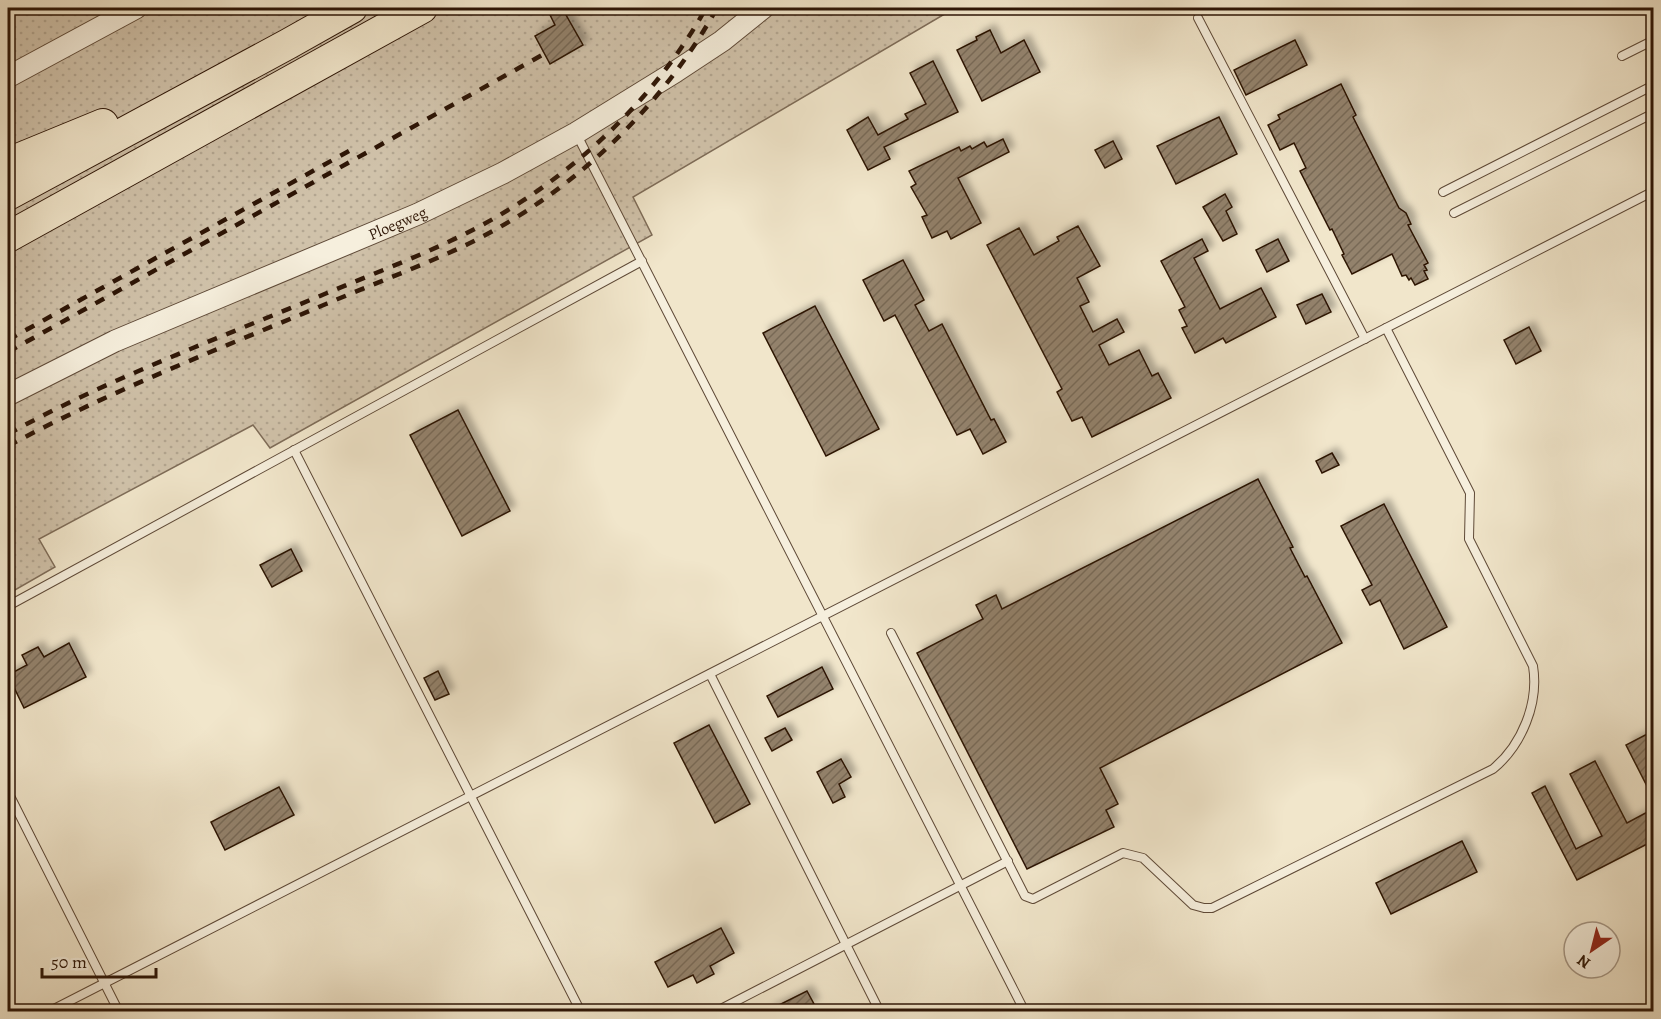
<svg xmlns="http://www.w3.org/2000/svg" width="1661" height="1019" font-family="Alegreya,serif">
  <defs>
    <pattern id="grass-dots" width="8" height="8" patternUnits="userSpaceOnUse" patternTransform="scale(1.5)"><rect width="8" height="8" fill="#d0c2aa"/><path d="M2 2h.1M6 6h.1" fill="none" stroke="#b3a691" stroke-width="1.8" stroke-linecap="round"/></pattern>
    <pattern id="building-hatch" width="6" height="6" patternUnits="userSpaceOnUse" patternTransform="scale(1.5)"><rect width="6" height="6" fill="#93826c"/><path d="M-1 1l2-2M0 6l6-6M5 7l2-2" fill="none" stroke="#786957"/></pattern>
    <filter id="shadow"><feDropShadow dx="5.5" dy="-5.5" stdDeviation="3" flood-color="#0004"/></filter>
  </defs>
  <rect width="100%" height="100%" fill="#f1e6cb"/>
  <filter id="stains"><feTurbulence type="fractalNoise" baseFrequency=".00333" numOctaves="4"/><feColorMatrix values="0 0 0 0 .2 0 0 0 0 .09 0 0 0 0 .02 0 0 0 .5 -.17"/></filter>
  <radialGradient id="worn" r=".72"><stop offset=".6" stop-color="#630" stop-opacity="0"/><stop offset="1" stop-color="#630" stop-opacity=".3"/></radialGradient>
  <path fill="url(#grass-dots)" stroke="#7e6c58" stroke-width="1.5" d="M 8,8 L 955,8 L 633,197 L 652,235 L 270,448 L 253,425 L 39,539 L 55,567 L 8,594 Z"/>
  <g fill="url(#building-hatch)" stroke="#2d1506" stroke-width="1.5" filter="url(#shadow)">
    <path d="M 555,8 L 562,8 L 583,45 L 550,64 L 535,36 L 555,25 L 548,11 Z"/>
    <path d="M 990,30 L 1001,53 L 1024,40 L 1040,72 L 982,101 L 957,50 L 977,40 L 976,37 Z"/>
    <path d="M 1295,40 L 1307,65 L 1246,95 L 1234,70 Z"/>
    <path d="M 933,61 L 958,112 L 884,147 L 890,159 L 868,170 L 847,130 L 868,117 L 878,135 L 908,119 L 905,114 L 926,104 L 910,73 Z"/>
    <path d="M 1341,84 L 1356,115 L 1353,117 L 1399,208 L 1406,213 L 1411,224 L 1408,225 L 1428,263 L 1424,265 L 1427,270 L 1424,271 L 1428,279 L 1415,285 L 1411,278 L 1409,280 L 1406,275 L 1402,276 L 1392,254 L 1352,274 L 1342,255 L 1344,254 L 1332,229 L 1330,230 L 1300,171 L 1306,168 L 1294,143 L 1280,150 L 1268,125 L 1280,119 L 1278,115 Z"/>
    <path d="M 1219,117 L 1237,154 L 1176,184 L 1157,146 Z"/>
    <path d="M 1003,139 L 1009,152 L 958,178 L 981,223 L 951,239 L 947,231 L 932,238 L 922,217 L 927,215 L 911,187 L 916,184 L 909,171 L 959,147 L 961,151 L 970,146 L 972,149 L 984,142 L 987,147 Z"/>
    <path d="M 1113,141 L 1122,159 L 1105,168 L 1095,150 Z"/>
    <path d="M 1225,194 L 1232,207 L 1226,211 L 1237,234 L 1223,241 L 1203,207 Z"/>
    <path d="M 1078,226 L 1100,266 L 1077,278 L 1089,302 L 1080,306 L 1093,332 L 1117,319 L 1124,332 L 1099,345 L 1109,365 L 1139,350 L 1152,376 L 1158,373 L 1171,398 L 1092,437 L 1082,417 L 1072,421 L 1057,392 L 1062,389 L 987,245 L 1019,228 L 1034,255 L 1059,241 L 1057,237 Z"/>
    <path d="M 1202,239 L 1208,251 L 1194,258 L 1220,309 L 1261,288 L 1276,317 L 1226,343 L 1223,338 L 1195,353 L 1182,328 L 1187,326 L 1179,310 L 1185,307 L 1161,261 Z"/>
    <path d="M 1278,239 L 1289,261 L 1267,272 L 1256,250 Z"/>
    <path d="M 903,260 L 924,300 L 915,305 L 929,331 L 942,324 L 991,420 L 994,419 L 1006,442 L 983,454 L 970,429 L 957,435 L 895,315 L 884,321 L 863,280 Z"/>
    <path d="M 1322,294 L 1331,312 L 1306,324 L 1297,305 Z"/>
    <path d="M 815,306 L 879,429 L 826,456 L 763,333 Z"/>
    <path d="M 1529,327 L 1541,351 L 1516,364 L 1504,340 Z"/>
    <path d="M 458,410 L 510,511 L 462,536 L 410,435 Z"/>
    <path d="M 1332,453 L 1339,465 L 1322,473 L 1316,461 Z"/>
    <path d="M 1258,479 L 1293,547 L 1290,548 L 1305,577 L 1307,576 L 1342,643 L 1100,768 L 1118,804 L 1106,810 L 1114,827 L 1027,869 L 917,653 L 983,619 L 976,605 L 996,595 L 1002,609 Z"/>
    <path d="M 1384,504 L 1447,627 L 1404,649 L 1380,600 L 1370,605 L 1362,590 L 1372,585 L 1341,526 Z"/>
    <path d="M 291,549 L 302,571 L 272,587 L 260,565 Z"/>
    <path d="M 69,643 L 86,677 L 24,708 L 8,675 L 27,665 L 22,655 L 38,647 L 44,657 Z"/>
    <path d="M 822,667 L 833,689 L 778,717 L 767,696 Z"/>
    <path d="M 438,671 L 449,694 L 435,700 L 424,678 Z"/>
    <path d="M 709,725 L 750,804 L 715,823 L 674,743 Z"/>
    <path d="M 785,728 L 792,740 L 772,751 L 765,738 Z"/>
    <path d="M 1653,731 L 1653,798 L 1626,745 Z"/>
    <path d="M 841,759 L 851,777 L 839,784 L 845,797 L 833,803 L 817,772 Z"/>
    <path d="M 1595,761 L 1627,823 L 1653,809 L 1653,841 L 1577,880 L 1532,793 L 1545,786 L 1576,849 L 1602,836 L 1570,774 Z"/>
    <path d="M 279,787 L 294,815 L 225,850 L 211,822 Z"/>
    <path d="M 1462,841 L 1477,872 L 1391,914 L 1376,883 Z"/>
    <path d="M 721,928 L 734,953 L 710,966 L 714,974 L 697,983 L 693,975 L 668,987 L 655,962 Z"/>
    <path d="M 807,991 L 814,1004 L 798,1011 L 767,1011 Z"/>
  </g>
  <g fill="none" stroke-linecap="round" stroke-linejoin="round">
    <defs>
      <g id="service">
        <path d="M 1198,18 L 1365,339"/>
        <path d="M 1622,56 L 1654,40"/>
        <path d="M 576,133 L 1025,1012"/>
        <path d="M 1443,192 L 1650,87"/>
        <path d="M 1454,213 L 1654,113"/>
        <path d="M 294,450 L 581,1012"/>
        <path d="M 8,606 L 642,261"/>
        <path d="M 891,633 L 1025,896 L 1033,899 L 1123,853 L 1143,858 L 1193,905 L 1204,908 L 1212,908 L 1493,769 C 1522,745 1539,703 1533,666 L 1469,539 L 1470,493 L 1386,328"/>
        <path d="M 710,674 L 880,1012"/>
        <path d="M 8,792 L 119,1012"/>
        <path d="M 48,1012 L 1654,191"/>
        <path d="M 715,1012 L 1008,861"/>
      </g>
      <g id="tertiary">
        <path d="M 8,77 L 136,8"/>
        <path id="s1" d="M 8,395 L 115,341 L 418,214 L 503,173 L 576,133 L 675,72 L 722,41 L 763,8"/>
      </g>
      <g id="motorway">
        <path d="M 8,163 L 103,124"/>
        <path d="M 8,195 L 288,44 L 352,8"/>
        <path d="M 8,237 L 422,8"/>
      </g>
    </defs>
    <use href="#service" stroke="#5e4937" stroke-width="10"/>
    <use href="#tertiary" stroke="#5e4937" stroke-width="23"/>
    <use href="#motorway" stroke="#2d1506" stroke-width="32"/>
    <use href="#service" stroke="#f6efdd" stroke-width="8"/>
    <use href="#tertiary" stroke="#f6efdd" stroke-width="21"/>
    <use href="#motorway" stroke="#f1e6cb" stroke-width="30"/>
    <g stroke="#2d1506" stroke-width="4.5" stroke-dasharray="10 10" stroke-linecap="butt">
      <path d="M 8,340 L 349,151"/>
      <path d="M 8,352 L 544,54"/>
      <path d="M 8,434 C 110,378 220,338 327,293 C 382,270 440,249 493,219 C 580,169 657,96 706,8"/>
      <path d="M 8,446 C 110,391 219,349 326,304 C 373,284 422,266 468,244 C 572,193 661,109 717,8"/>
    </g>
  </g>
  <g text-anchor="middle" stroke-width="4.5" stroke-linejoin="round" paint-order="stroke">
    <g font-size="16" fill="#2d1506" stroke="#f6efdd">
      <text dy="6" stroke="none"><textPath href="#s1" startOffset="426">Ploegweg</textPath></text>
    </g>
  </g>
  <rect width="1661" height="1019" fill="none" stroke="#f1e6cb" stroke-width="30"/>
  <rect x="9" y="9" width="1643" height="1001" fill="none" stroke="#2d1506" stroke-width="3"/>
  <rect x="15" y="15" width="1631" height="989" fill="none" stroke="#2d1506" stroke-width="1.5"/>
  <g transform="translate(1592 950) rotate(215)"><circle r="28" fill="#f6efdd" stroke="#a69887" stroke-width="1.5"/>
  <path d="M0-4.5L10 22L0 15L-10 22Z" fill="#8f2418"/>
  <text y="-9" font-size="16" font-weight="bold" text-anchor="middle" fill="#2d1506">N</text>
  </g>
  <path d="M42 968v9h114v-9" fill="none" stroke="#2d1506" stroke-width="3"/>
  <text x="51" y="968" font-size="18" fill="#2d1506" stroke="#f6efdd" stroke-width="4.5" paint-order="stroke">50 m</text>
  <rect width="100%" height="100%" filter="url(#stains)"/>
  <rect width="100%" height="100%" fill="url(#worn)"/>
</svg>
